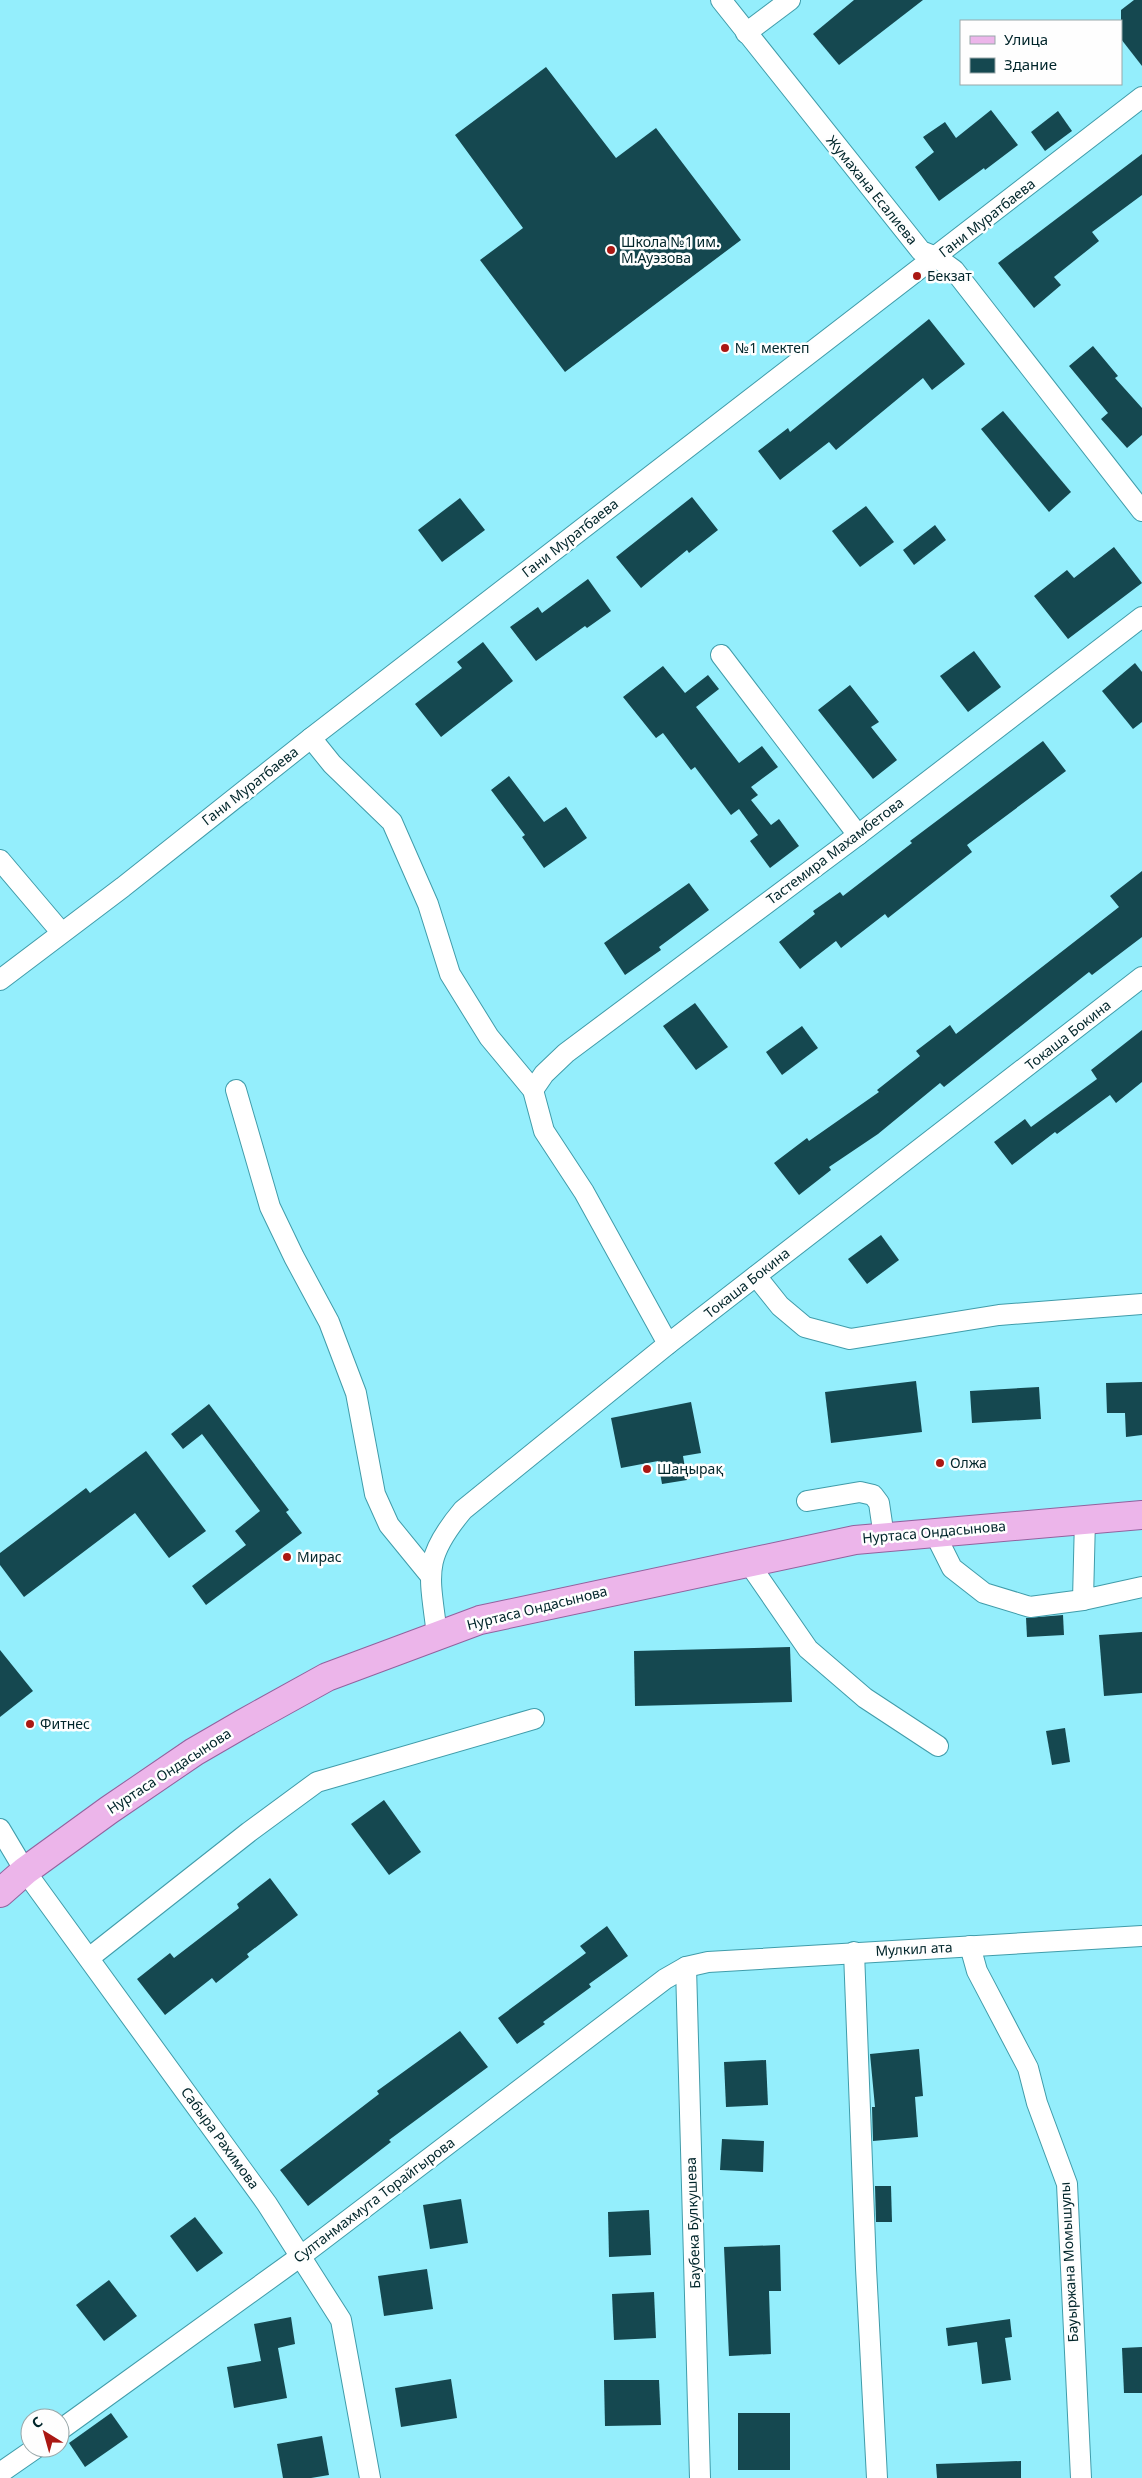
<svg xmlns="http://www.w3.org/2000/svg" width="1142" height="2478" font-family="'Noto Sans',sans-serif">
  <rect width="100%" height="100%" fill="#94eefc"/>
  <g fill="#154850">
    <path d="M 854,0 L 923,0 L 839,65 L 813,34 Z"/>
    <path d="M 1134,0 L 1142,0 L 1142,66 L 1121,39 L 1121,10 Z"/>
    <path d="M 546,67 L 616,158 L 656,128 L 741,240 L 565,372 L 480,260 L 523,228 L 455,135 Z"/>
    <path d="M 991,110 L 1018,145 L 985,170 L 984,168 L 939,201 L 915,167 L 934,152 L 923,137 L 945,122 L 956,138 Z"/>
    <path d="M 1058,111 L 1072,131 L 1045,151 L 1031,132 Z"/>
    <path d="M 1142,154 L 1142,195 L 1092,232 L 1099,241 L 1054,277 L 1061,285 L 1034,308 L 998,263 Z"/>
    <path d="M 929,319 L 965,364 L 932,390 L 923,378 L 836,450 L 829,442 L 780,480 L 758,451 L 788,428 L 790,432 Z"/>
    <path d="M 1093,346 L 1118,376 L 1115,378 L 1142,408 L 1142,435 L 1127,448 L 1101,419 L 1108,413 L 1069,366 Z"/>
    <path d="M 1003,411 L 1071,492 L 1049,512 L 981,429 Z"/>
    <path d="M 692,497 L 718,530 L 689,553 L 687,550 L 641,588 L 616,557 Z"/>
    <path d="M 460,498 L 485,530 L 442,562 L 418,530 Z"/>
    <path d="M 866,506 L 894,542 L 860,567 L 832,531 Z"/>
    <path d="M 935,525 L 946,540 L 914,565 L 903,550 Z"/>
    <path d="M 1114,547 L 1142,583 L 1068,639 L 1034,596 L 1067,570 L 1074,578 Z"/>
    <path d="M 588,579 L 611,611 L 587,628 L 585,626 L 536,661 L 510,627 L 538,607 L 542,613 Z"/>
    <path d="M 483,642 L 513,681 L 441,737 L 415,704 L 462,668 L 457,662 Z"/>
    <path d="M 974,651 L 1001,687 L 968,712 L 940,676 Z"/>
    <path d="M 1135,663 L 1142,672 L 1142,722 L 1133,729 L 1102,691 Z"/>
    <path d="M 663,666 L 685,693 L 708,675 L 719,689 L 696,707 L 739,763 L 762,746 L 778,767 L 751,787 L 758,795 L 751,800 L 771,825 L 779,819 L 799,846 L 770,868 L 750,841 L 758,835 L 739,809 L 731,815 L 695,767 L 691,770 L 663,733 L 656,738 L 623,697 Z"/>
    <path d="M 850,685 L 879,722 L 871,727 L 897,760 L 873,779 L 818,710 Z"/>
    <path d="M 1043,741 L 1066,771 L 967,845 L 972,852 L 888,918 L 885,914 L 841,948 L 836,941 L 800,969 L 779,942 L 815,914 L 813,911 L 840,892 L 843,896 L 912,843 L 910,841 Z"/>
    <path d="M 509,776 L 544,822 L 566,807 L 587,838 L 544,868 L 522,837 L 525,835 L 491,790 Z"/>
    <path d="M 1142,871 L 1142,937 L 1092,975 L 1089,972 L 944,1087 L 940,1083 L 878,1134 L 829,1167 L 831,1170 L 799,1195 L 774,1163 L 807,1138 L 809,1141 L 879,1092 L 877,1090 L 920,1056 L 916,1051 L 950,1025 L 956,1034 L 1119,907 L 1110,896 Z"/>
    <path d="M 689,883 L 709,910 L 659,947 L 661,950 L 625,975 L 604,943 Z"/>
    <path d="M 695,1003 L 728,1047 L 696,1070 L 663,1026 Z"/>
    <path d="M 802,1026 L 818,1048 L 782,1075 L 766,1052 Z"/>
    <path d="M 1142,1030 L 1142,1082 L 1116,1103 L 1110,1095 L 1057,1134 L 1055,1132 L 1012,1165 L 994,1142 L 1025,1119 L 1031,1127 L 1097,1079 L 1091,1070 Z"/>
    <path d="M 881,1235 L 899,1260 L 867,1284 L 848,1259 Z"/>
    <path d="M 916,1381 L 922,1432 L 831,1443 L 825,1392 Z"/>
    <path d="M 1142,1382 L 1142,1435 L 1126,1437 L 1125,1413 L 1107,1413 L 1106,1383 Z"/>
    <path d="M 1039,1387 L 1041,1419 L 972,1423 L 970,1391 Z"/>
    <path d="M 691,1402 L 701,1453 L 683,1456 L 687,1480 L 662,1484 L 658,1461 L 621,1468 L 611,1418 Z"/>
    <path d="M 209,1404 L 289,1510 L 286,1512 L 302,1533 L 206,1605 L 192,1586 L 246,1545 L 235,1531 L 260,1511 L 202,1434 L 183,1449 L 171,1434 Z"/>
    <path d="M 146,1451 L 206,1531 L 169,1558 L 135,1513 L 24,1597 L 0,1565 L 0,1553 L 86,1488 L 90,1493 Z"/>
    <path d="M 1063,1615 L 1064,1635 L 1027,1637 L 1026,1618 Z"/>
    <path d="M 1142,1632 L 1142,1693 L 1104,1696 L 1099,1635 Z"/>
    <path d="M 790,1647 L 792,1702 L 635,1706 L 634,1651 Z"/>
    <path d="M 0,1650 L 33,1691 L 0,1717 Z"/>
    <path d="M 1065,1728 L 1070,1762 L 1052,1765 L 1046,1731 Z"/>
    <path d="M 384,1800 L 421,1852 L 389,1875 L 351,1824 Z"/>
    <path d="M 270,1878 L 298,1915 L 247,1954 L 249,1957 L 216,1983 L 212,1978 L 165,2015 L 137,1979 L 170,1953 L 174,1958 L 239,1908 L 237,1904 Z"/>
    <path d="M 607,1926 L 628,1956 L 589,1984 L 591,1987 L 543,2022 L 545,2024 L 517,2044 L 498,2018 L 586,1953 L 580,1946 Z"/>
    <path d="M 460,2031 L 488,2067 L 389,2140 L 391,2142 L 308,2206 L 280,2170 L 379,2094 L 377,2091 Z"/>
    <path d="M 919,2049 L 923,2096 L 915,2097 L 918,2137 L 873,2141 L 872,2107 L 875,2107 L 870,2054 Z"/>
    <path d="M 766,2060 L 768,2105 L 726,2107 L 724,2062 Z"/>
    <path d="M 722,2139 L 764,2141 L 763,2172 L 720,2170 Z"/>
    <path d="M 875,2186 L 891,2186 L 892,2222 L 876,2222 Z"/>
    <path d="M 461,2199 L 468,2243 L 430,2249 L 423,2205 Z"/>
    <path d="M 649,2210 L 651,2255 L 609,2257 L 608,2212 Z"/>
    <path d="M 195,2217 L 223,2253 L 197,2272 L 170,2236 Z"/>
    <path d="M 780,2245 L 781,2291 L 769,2291 L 771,2354 L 729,2356 L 724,2247 Z"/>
    <path d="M 427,2269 L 433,2309 L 384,2316 L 378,2276 Z"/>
    <path d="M 109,2280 L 137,2316 L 104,2341 L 76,2305 Z"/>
    <path d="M 654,2292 L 656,2338 L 614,2340 L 612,2294 Z"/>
    <path d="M 291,2317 L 295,2344 L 278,2348 L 287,2398 L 234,2408 L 227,2367 L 261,2361 L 254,2324 Z"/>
    <path d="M 1010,2319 L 1012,2337 L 1005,2338 L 1011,2380 L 982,2384 L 977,2342 L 948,2346 L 946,2328 Z"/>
    <path d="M 1142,2347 L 1142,2393 L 1124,2393 L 1122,2348 Z"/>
    <path d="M 451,2379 L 457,2418 L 401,2427 L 395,2388 Z"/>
    <path d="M 604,2380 L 659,2380 L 661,2425 L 605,2426 Z"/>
    <path d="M 111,2413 L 128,2437 L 85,2467 L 69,2443 Z"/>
    <rect x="738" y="2413" width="52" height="57"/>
    <path d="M 322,2436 L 329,2475 L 311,2478 L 283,2478 L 277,2444 Z"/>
    <path d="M 1021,2461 L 1021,2478 L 937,2478 L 936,2464 Z"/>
  </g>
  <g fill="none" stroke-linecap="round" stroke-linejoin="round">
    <defs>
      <g id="minor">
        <path d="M 721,0 L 921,251 L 936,257 L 954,270 L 1142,511"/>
        <path d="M 746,33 L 790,0"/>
        <path d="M 721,655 L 858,835"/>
        <path d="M 311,738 L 332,764 L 392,822 L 428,904 L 450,974 L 489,1037 L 533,1090 L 544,1131 L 584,1192 L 668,1344"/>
        <path d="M 0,860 L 61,932"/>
        <path d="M 0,980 L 123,887 L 311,738 L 1142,97"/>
        <path d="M 236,1090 L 270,1207 L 294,1257 L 329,1322 L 356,1393 L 375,1494 L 389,1525 L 429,1574"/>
        <path d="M 533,1090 L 544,1074 L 566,1053 L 858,835 L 1142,617"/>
        <path d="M 756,1276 L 780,1306 L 805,1327 L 850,1339 L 999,1315 L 1142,1304"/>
        <path d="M 807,1501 L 860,1492 L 873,1495 L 879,1503 L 884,1537"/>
        <path d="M 1085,1519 L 1083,1600 L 1142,1587"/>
        <path d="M 934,1532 L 952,1568 L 984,1593 L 1030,1607 L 1083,1600"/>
        <path d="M 748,1562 L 808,1649 L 865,1698 L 938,1746"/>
        <path d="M 437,1635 C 430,1575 421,1560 463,1510 L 668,1344 L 1142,977"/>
        <path d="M 0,1829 L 25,1871 L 267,2204 L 341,2320 L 370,2478"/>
        <path d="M 970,1946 L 977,1971 L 1028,2068 L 1037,2103 L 1067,2184 L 1081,2478"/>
        <path d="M 854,1952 L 866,2268 L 877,2478"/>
        <path d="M 89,1958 L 249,1832 L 317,1782 L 534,1719"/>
        <path d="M 686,1967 L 700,2478"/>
        <path d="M 60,2430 L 301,2256 L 665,1979 L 686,1967 L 708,1962 L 1142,1936"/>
        <path d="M 0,2473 L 36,2448"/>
      </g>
      <path id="primary" d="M 0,1893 L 25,1871 L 109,1810 L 194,1752 L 244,1723 L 327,1677 L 480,1620 L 855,1540 L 1142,1515"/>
    </defs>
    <use href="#minor" stroke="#409caa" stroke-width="22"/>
    <use href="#primary" stroke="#92629e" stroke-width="30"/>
    <use href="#minor" stroke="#fff" stroke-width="20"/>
    <use href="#primary" stroke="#ecb5ea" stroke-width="28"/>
  </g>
  <g fill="#aa1813" stroke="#fefefe" stroke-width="2">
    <circle cx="611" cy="250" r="5"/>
    <circle cx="917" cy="276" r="5"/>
    <circle cx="725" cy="348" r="5"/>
    <circle cx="940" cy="1463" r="5"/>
    <circle cx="647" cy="1469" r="5"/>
    <circle cx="287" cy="1557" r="5"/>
    <circle cx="30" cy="1724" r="5"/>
  </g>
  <g text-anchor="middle" stroke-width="5" stroke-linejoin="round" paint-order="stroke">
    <g font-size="14" fill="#00252a" stroke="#fefefe">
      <text transform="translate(872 190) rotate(51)" y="5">Жумахана Есалиева</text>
      <text transform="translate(987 218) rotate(-38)" y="5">Гани Муратбаева</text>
      <text transform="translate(570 538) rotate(-38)" y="5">Гани Муратбаева</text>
      <text transform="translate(250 786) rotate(-38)" y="5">Гани Муратбаева</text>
      <text transform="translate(835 851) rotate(-37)" y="5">Тастемира Махамбетова</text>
      <text transform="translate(1068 1035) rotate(-38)" y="5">Токаша Бокина</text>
      <text transform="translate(747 1283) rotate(-38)" y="5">Токаша Бокина</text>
      <text transform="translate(934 1532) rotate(-5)" y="5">Нуртаса Ондасынова</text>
      <text transform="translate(537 1608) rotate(-14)" y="5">Нуртаса Ондасынова</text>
      <text transform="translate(169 1771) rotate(-33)" y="5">Нуртаса Ондасынова</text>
      <text transform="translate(914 1949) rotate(-3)" y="5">Мулкил ата</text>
      <text transform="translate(220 2138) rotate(54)" y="5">Сабыра Рахимова</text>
      <text transform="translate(374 2200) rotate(-37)" y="5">Султанмахмута Торайгырова</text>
      <text transform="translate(693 2223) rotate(-92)" y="5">Баубека Булкушева</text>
      <text transform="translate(1069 2262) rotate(-93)" y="5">Бауыржана Момышулы</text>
    </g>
    <g font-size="14" fill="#00252a" stroke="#fefefe" text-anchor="start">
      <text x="621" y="247">Школа №1 им.<tspan x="621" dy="16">М.Ауэзова</tspan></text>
      <text x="927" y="281">Бекзат</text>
      <text x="735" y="353">№1 мектеп</text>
      <text x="950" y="1468">Олжа</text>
      <text x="657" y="1474">Шаңырақ</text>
      <text x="297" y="1562">Мирас</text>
      <text x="40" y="1729">Фитнес</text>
    </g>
  </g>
  <rect x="960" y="20" width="162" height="65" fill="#fefefe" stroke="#98a7a9"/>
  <rect x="970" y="36" width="25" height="8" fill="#ecb5ea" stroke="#98a7a9"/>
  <text x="1004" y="45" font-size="15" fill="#00252a">Улица</text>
  <rect x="970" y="58" width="25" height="15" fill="#154850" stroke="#98a7a9"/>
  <text x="1004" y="70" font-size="15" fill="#00252a">Здание</text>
  <g transform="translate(45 2433) rotate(323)"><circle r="24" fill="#fefefe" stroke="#98a7a9"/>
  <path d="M0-4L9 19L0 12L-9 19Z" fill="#aa1813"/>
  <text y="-8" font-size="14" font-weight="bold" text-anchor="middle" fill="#00252a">С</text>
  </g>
</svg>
